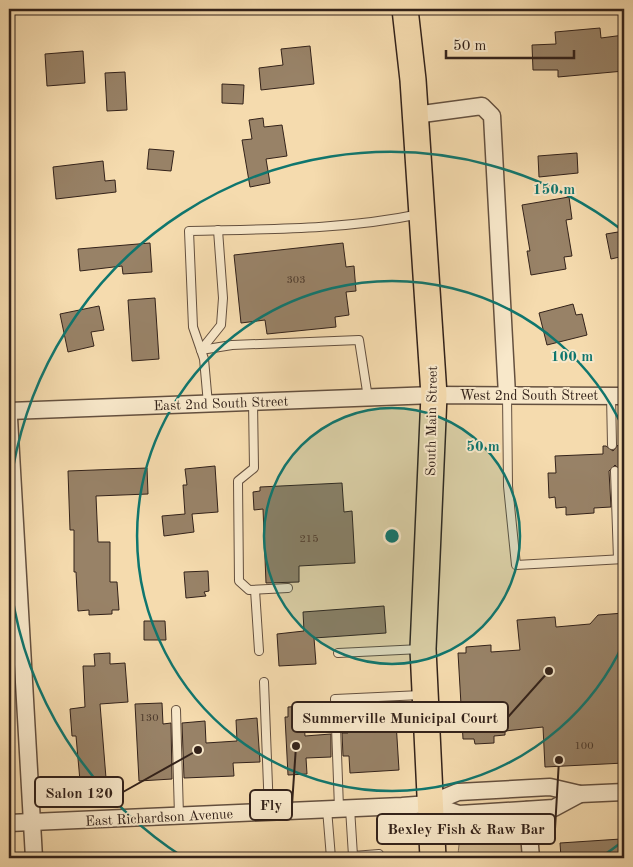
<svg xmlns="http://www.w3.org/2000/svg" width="633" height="867" font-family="'Old Standard TT',serif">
  <rect width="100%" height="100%" fill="#f5dbae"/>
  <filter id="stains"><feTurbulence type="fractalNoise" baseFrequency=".004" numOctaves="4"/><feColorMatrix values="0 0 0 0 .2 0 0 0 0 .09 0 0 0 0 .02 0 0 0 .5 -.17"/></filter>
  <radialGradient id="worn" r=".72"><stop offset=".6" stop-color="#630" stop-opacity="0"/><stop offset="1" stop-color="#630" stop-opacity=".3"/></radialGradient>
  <path fill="#d4bc95" stroke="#846f58" d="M 511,820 L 518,822 L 524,858 L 458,858 C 459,815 476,824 511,820 Z"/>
  <g fill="#988267" stroke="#33221a">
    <path d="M 600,28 L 601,38 L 624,35 L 624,71 L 558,77 L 558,70 L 533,70 L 532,45 L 556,44 L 555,32 Z"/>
    <path d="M 310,46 L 314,84 L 261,90 L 259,68 L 283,65 L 281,49 Z"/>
    <path d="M 83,51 L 85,83 L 47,86 L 45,54 Z"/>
    <path d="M 125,72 L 127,110 L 107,111 L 105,73 Z"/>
    <path d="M 222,84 L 244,85 L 243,104 L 222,103 Z"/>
    <path d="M 263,118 L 264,127 L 282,125 L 287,156 L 266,159 L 270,183 L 250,187 L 242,140 L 252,139 L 249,120 Z"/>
    <path d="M 149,149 L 174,151 L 171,171 L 147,169 Z"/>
    <path d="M 577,153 L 578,173 L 539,177 L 538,156 Z"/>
    <path d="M 103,161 L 105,181 L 115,180 L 116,192 L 56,199 L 53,167 Z"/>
    <path d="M 569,197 L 572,219 L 566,220 L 572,256 L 564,257 L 566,269 L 531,275 L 527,251 L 530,251 L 522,205 Z"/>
    <path d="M 624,231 L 624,256 L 611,259 L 606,234 Z"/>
    <path d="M 150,243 L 152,272 L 123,274 L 122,266 L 80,271 L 78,249 Z"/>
    <path d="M 343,243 L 346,267 L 354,266 L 356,291 L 346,292 L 349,315 L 335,317 L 336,327 L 267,334 L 265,320 L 241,323 L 234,255 Z"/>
    <path d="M 155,298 L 159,359 L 132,361 L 128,300 Z"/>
    <path d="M 573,304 L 576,315 L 582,314 L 587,335 L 547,345 L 539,313 Z"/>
    <path d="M 99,306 L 104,330 L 91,332 L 94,346 L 68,352 L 60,314 Z"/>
    <path d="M 624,444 L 624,471 L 621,471 L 615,465 L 609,471 L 611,507 L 594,508 L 594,513 L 566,515 L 566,507 L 556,508 L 555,497 L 549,498 L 548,473 L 556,473 L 555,456 L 603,454 L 603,446 L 606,446 L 613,451 L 618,445 Z"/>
    <path d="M 215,466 L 218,512 L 192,514 L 194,532 L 164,536 L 162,516 L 185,514 L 183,485 L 187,485 L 185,469 Z"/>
    <path d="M 147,468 L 148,494 L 96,496 L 98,542 L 110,542 L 110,582 L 117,582 L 119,610 L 112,610 L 112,614 L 89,615 L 89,610 L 78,611 L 76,572 L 74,572 L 74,530 L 70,530 L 68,471 Z"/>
    <path d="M 342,483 L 344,512 L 352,511 L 355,563 L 299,566 L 299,582 L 266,583 L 263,509 L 254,510 L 253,492 L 260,491 L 260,487 Z"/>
    <path d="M 208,571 L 209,591 L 204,592 L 206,596 L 186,598 L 184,572 Z"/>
    <path d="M 384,606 L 386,633 L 314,638 L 316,664 L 279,666 L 277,634 L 304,631 L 303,612 Z"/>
    <path d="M 624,613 L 624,763 L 545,767 L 543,727 L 505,731 L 505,735 L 494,736 L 494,743 L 475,744 L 474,739 L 463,739 L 458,653 L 466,653 L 466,647 L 491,645 L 491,652 L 520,650 L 517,620 L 555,617 L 556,627 L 590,624 L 598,615 Z"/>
    <path d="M 144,621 L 165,621 L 166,640 L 144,640 Z"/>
    <path d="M 110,653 L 110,664 L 125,663 L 128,702 L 100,704 L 106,778 L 80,781 L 76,736 L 72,736 L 70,709 L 85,707 L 83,666 L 95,666 L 94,654 Z"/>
    <path d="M 162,703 L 163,724 L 171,723 L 172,779 L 139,781 L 135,704 Z"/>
    <path d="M 303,706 L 305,736 L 331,734 L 331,757 L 306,758 L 307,774 L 288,775 L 285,717 L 288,717 L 288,707 Z"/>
    <path d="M 387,716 L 388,723 L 396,722 L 399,770 L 350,773 L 349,756 L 343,756 L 342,733 L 348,733 L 348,724 L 373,722 L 373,717 Z"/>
    <path d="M 257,718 L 260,762 L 233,763 L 234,776 L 184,778 L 182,723 L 205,721 L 206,743 L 237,741 L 236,720 Z"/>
    <path d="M 621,839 L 622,858 L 561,858 L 560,843 Z"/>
  </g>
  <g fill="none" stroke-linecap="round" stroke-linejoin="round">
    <defs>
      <g id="service">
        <path d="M 201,350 L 232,345 L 359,340 L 368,398"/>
        <path d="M 201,350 L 221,325 L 223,298 L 218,230"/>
        <path d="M 507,395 L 508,486 L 516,565 L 624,559"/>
        <path d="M 611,395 L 612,445"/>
        <path d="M 253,402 L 254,468 L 238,481 L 239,581 L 249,590 L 288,588"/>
        <path d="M 208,404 L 204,359 L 193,327 L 189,231 C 266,229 344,230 420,214"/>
        <path d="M 615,471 L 618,559"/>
        <path d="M 255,590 L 259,651"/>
        <path d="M 338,653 L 421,649"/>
        <path d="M 264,682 L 269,812"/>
        <path d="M 176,710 L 179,816"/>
        <path d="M 339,808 L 335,699 L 421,695"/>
        <path d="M 350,808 L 353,856 L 379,854 L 379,858"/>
        <path d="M 327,809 L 331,858"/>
      </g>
      <g id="minor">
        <path d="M 415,115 L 482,106 L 492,116 L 507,395"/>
        <path d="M 9,411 L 434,395 L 624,396"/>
        <path d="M 9,418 L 34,858"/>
        <path d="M 429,804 L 459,814 L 554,808 L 580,794"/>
        <path d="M 527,810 L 531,858"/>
        <path d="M 9,823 L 402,806 L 429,804 L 458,792 L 531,788 L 550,787 L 580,794 L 624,792"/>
      </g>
      <path id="primary" d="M 405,9 L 413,80 L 434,395 L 423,649 L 433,858"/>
    </defs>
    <use href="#service" stroke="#64503f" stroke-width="10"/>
    <use href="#minor" stroke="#64503f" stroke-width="19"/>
    <use href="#primary" stroke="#33221a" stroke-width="28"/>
    <use href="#service" stroke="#f8e8ca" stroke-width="8"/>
    <use href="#minor" stroke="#f8e8ca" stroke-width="16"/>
    <use href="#primary" stroke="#f5dbae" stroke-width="25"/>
  </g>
  <circle cx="392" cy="536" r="128" fill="#0f766e" fill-opacity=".12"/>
  <g fill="none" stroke="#0f766e" stroke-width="2.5">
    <circle cx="392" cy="536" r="128"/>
    <path d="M624 642A255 255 0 1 1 624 430"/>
    <path d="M622 842A383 383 0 0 1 601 857M183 857A383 383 0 1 1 622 230"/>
  </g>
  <g text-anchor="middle" stroke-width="4" stroke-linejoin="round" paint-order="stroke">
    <g font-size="11" fill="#4c3a2d">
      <text x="296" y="283">303</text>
      <text x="309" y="542">215</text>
      <text x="149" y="721">130</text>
      <text x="584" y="749">100</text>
    </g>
    <g font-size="14" fill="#33221a" stroke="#f8e8ca">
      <text x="529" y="400">West 2nd South Street</text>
      <text transform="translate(221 403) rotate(-2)" y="5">East 2nd South Street</text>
      <text transform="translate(431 421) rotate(-89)" y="5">South Main Street</text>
      <text transform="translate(159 817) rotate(-3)" y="5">East Richardson Avenue</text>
    </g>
  </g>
  <circle cx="392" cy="536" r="8" fill="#0f766e" stroke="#f8e8ca" stroke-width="2.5"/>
  <g font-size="15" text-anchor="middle" font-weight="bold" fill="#0f766e" stroke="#f8e8ca" stroke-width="4" stroke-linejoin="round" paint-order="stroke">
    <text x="554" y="194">150 m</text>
    <text x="572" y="361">100 m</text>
    <text x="483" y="451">50 m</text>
  </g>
  <path fill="none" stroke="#33221a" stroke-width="2" d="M549 671L508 717M198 750L123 792M296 746L292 805M559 760L555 829"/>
  <g fill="#33221a" stroke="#f8e8ca" stroke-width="2">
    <circle cx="549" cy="671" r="5"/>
    <circle cx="198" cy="750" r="5"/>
    <circle cx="296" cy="746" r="5"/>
    <circle cx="559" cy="760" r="5"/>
  </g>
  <g fill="#f8e8ca" stroke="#33221a" stroke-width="2">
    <rect x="292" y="702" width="216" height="30" rx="5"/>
    <rect x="35" y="777" width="88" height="30" rx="5"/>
    <rect x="250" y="790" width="42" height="30" rx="5"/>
    <rect x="377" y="814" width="178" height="30" rx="5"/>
  </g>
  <g font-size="15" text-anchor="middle" font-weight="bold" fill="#33221a">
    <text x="400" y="723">Summerville Municipal Court</text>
    <text x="79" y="798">Salon 120</text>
    <text x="271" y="810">Fly</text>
    <text x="466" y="834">Bexley Fish &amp; Raw Bar</text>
  </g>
  <rect width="633" height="867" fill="none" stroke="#f5dbae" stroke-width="30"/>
  <rect x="10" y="10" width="613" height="847" fill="none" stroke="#33221a" stroke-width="2.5"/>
  <rect x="15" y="15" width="603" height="837" fill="none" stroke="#33221a"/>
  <path d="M446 50v8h128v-8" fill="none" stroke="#33221a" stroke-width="2.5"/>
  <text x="453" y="50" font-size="15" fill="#33221a" stroke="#f8e8ca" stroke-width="4" paint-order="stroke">50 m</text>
  <rect width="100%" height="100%" filter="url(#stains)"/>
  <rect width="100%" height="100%" fill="url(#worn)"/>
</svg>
